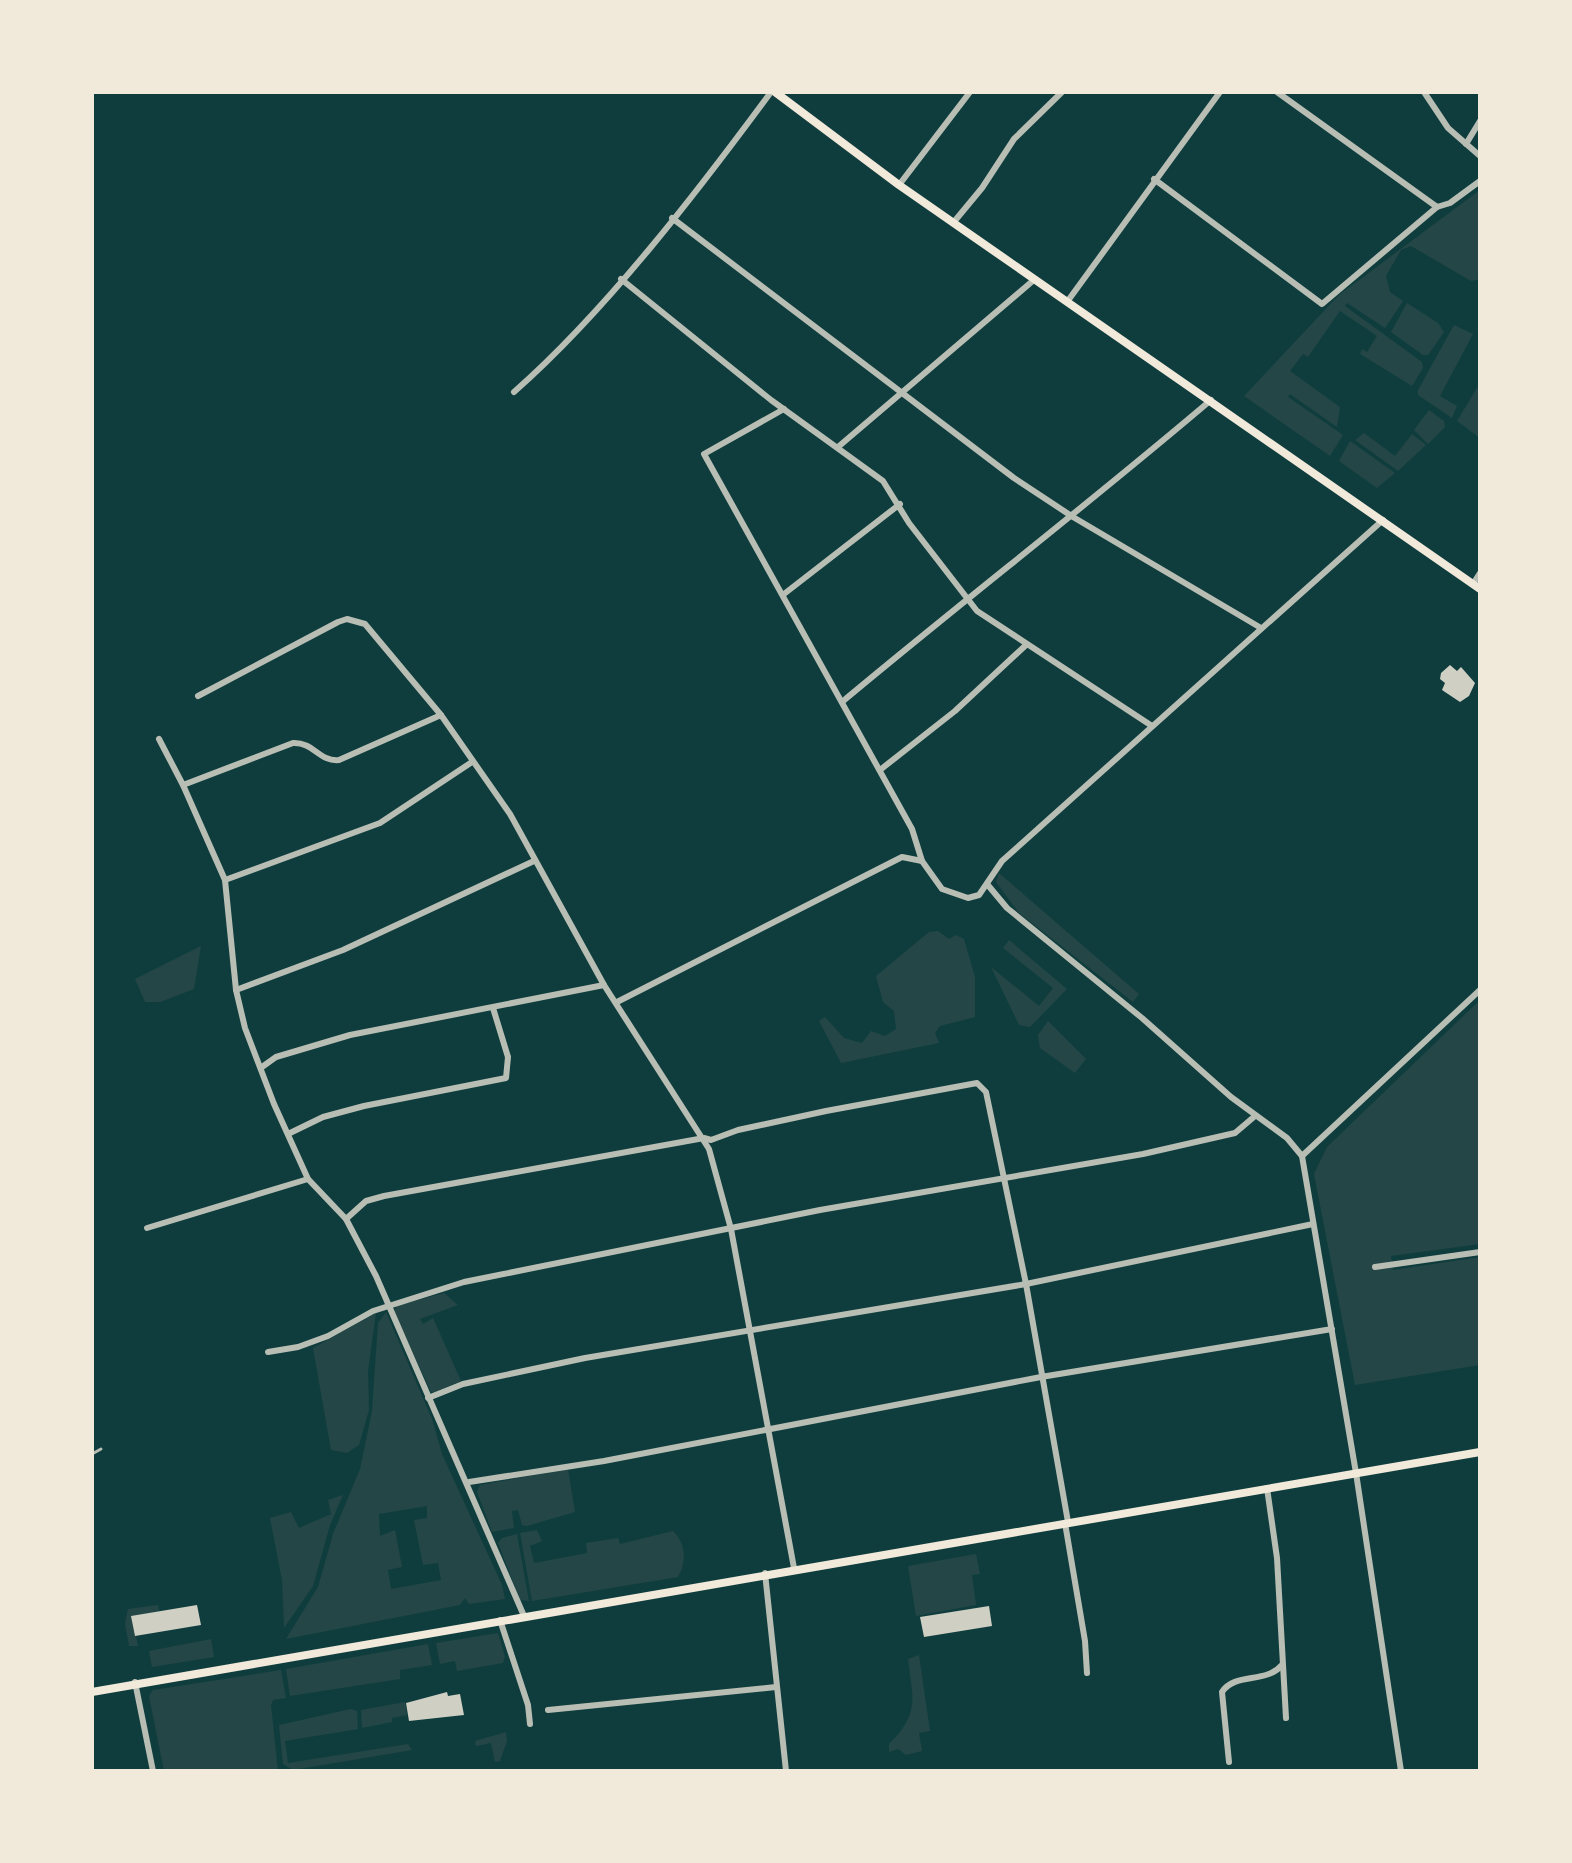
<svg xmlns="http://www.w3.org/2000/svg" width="1572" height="1863" font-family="'Asap Condensed',sans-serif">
  <rect width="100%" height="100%" fill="#0f3d3e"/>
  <g fill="#244646" fill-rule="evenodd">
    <path d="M 1480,190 L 1480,279 L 1471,281 L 1411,246 L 1401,250 L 1386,276 L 1390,292 L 1403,301 L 1385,328 L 1347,303 L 1345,306 L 1422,362 L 1423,368 L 1412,386 L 1360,354 L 1362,349 L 1367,352 L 1377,336 L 1340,311 L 1308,357 L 1303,354 L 1290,371 L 1340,407 L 1337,427 L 1290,394 L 1288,397 L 1343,435 L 1330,456 L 1244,396 L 1339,295 Z"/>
    <path d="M 1407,303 L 1438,323 L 1444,332 L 1428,355 L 1423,355 L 1391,332 Z"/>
    <path d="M 1454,325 L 1473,334 L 1440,396 L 1457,406 L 1452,418 L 1418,395 L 1418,390 Z"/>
    <path d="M 1480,383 L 1480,438 L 1457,421 Z"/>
    <path d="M 1429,410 L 1444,421 L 1445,427 L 1428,444 L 1414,430 Z"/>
    <path d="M 1364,433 L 1395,456 L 1412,434 L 1426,445 L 1398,471 L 1355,440 Z"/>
    <path d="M 1350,441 L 1395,473 L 1377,488 L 1339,461 Z"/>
    <path d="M 999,873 L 1139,994 L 1133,1002 L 1019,913 L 996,882 Z"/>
    <path d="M 938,931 L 949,939 L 956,935 L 964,939 L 975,977 L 975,1017 L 940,1026 L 935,1033 L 939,1043 L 841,1063 L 819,1021 L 825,1017 L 844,1038 L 862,1043 L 871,1031 L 885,1036 L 896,1029 L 894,1011 L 883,1002 L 876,976 L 929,932 Z"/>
    <path d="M 1009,940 L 1067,989 L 1030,1027 L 1019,1025 L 991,967 L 1039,1006 L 1053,988 L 1003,948 Z"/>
    <path d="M 201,946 L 194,989 L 160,1002 L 145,1002 L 135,979 Z"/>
    <path d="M 1480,1000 L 1480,1244 L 1391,1256 L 1393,1270 L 1480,1257 L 1480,1365 L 1355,1385 L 1314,1174 L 1327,1147 Z"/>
    <path d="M 1048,1021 L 1086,1059 L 1075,1073 L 1040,1048 L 1038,1035 Z"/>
    <path d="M 444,1293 L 458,1305 L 420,1319 L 423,1324 L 433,1318 L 461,1381 L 434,1392 L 431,1392 L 394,1311 L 397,1306 Z"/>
    <path d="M 386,1312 L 432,1419 L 442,1454 L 502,1585 L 505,1599 L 469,1604 L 465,1598 L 460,1605 L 286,1639 L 318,1587 L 333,1534 L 360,1469 L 372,1411 L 378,1323 ZM 427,1506 L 427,1518 L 414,1520 L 423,1565 L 438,1563 L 441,1580 L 391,1589 L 388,1570 L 402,1567 L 395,1530 L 380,1536 L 379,1514 Z"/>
    <path d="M 376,1313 L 368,1371 L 369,1410 L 359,1445 L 347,1453 L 331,1450 L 313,1348 Z"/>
    <path d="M 568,1469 L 575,1512 L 527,1526 L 522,1525 L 518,1510 L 512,1511 L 514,1528 L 492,1532 L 477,1492 L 480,1485 Z"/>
    <path d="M 343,1495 L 330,1525 L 313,1586 L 284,1628 L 282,1580 L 270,1518 L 291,1512 L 299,1528 L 331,1514 L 328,1500 Z"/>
    <path d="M 537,1530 L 542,1541 L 530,1546 L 534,1563 L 587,1553 L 586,1543 L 618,1538 L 620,1544 L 673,1531 C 686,1544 687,1561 678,1577 L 532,1601 L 520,1533 Z"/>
    <path d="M 517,1534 L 529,1601 L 520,1600 L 498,1543 L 502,1538 Z"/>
    <path d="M 976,1554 L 980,1574 L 972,1575 L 976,1605 L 916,1616 L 908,1566 Z"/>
    <path d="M 158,1605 L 159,1611 L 132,1617 L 138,1646 L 129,1646 L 125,1624 L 128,1609 Z"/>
    <path d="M 498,1633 L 505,1657 L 503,1663 L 457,1671 L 455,1661 L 440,1664 L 436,1643 Z"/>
    <path d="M 211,1639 L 214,1657 L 152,1667 L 149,1651 Z"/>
    <path d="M 428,1644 L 432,1665 L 400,1670 L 400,1679 L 290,1696 L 286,1669 Z"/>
    <path d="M 919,1655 L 930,1731 L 919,1733 L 922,1751 L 906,1755 L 898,1749 L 889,1752 L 889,1744 C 920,1713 913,1700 908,1659 Z"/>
    <path d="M 281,1670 L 286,1698 L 273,1700 L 271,1705 L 278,1771 L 164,1771 L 149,1696 L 153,1690 Z"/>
    <path d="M 405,1702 L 407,1715 L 392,1718 L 392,1722 L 362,1728 L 361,1710 Z"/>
    <path d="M 351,1709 L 357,1711 L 358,1729 L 285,1741 L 288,1763 L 408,1744 L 412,1750 L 293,1770 L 283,1764 L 279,1725 Z"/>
    <path d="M 506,1732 L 507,1741 L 500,1761 L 495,1762 L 491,1743 L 476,1746 L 475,1741 Z"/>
  </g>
  <g fill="#cfcfc3">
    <path d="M 1450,665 L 1457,671 L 1461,667 L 1475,683 L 1469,696 L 1460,702 L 1442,690 L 1445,683 L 1440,679 L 1441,673 Z"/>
    <path d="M 197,1605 L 201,1625 L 135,1636 L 131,1616 Z"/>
    <path d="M 989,1606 L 992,1626 L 924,1637 L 920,1617 Z"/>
    <path d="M 447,1692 L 448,1696 L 460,1694 L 464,1715 L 409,1721 L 406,1703 Z"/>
  </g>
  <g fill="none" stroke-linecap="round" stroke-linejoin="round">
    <path stroke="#b8beb3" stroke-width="3" d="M 92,1454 L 101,1449"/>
    <g stroke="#b8beb3" stroke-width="6">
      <path d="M 1277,92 L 1437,207 L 1450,203 L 1480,181"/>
      <path d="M 1424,92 L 1448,128 L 1480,156"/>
      <path d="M 1466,144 L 1480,121"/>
      <path d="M 1154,179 L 1322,304 L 1437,207"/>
      <path d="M 899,185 L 970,92"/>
      <path d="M 672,218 L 1014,478 L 1073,517 L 1261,628"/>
      <path d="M 953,223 L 982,188 L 1014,139 L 1062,92"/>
      <path d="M 621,279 L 771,400 L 883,481 L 909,523 L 977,611 L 1152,726"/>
      <path d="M 1067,302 L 1220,92"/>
      <path d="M 514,392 C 606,311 698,191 771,92"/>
      <path d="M 784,409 L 704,454 L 912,829 L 922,861"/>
      <path d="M 838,447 L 1035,279"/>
      <path d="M 1473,584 L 1480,573"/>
      <path d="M 784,594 L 900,504"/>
      <path d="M 198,696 L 338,622 L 347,619 L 365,624 L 441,715 L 510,814 L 604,985 L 709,1149 L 731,1229 L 794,1568"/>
      <path d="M 842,702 C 964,600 1090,503 1211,400"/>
      <path d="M 159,739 L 183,785 L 225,880 L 236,990 L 245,1028 L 274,1104 L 308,1179 L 346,1219 L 376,1276 L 524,1616"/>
      <path d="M 880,770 L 955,711 L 1026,645"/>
      <path d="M 183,785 L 293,743 C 314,742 319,762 339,760 L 441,715"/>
      <path d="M 225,880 L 380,823 L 472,762"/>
      <path d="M 987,884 L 1007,908 L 1142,1018 L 1231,1097 L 1287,1138 L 1302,1156 L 1356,1473 L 1401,1771"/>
      <path d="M 236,990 L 343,950 L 534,861"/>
      <path d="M 617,1002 L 902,857 L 922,861 L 942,889 L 968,898 L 979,895 L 1002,861 L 1383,520"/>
      <path d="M 262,1067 L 276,1057 L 350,1035 L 604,985"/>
      <path d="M 290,1133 L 323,1117 L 364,1106 L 506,1078 L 508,1057 L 493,1008"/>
      <path d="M 1302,1156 L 1480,990"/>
      <path d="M 346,1219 L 366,1201 L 384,1196 L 704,1138 L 711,1140 L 738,1130 L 826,1111 L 977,1083 L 986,1092 L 1026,1284 L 1068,1522"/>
      <path d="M 147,1228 L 308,1179"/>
      <path d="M 1375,1267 L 1480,1252"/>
      <path d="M 268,1352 L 298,1347 L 328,1336 L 373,1311 L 464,1282 L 820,1210 L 1143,1154 L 1235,1133 L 1255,1116"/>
      <path d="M 428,1398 L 463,1384 L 585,1358 L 1026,1284 L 1313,1224"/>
      <path d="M 469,1482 L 604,1461 L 1041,1377 L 1332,1329"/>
      <path d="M 1267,1488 L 1277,1558 L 1286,1718"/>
      <path d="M 1065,1523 L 1085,1641 L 1087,1673"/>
      <path d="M 765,1573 L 786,1771"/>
      <path d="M 500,1620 L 528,1705 L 530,1724"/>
      <path d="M 135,1682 L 153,1771"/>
      <path d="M 548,1710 L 776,1687"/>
      <path d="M 1229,1762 L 1222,1692 C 1235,1672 1266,1684 1282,1665"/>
    </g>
    <g stroke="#f1e9da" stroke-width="8">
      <path d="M 775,92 L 899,185 L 1480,589"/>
      <path d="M 92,1692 L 1480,1452"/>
    </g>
  </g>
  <rect width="1572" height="1863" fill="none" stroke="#f1e9da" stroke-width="188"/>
</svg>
